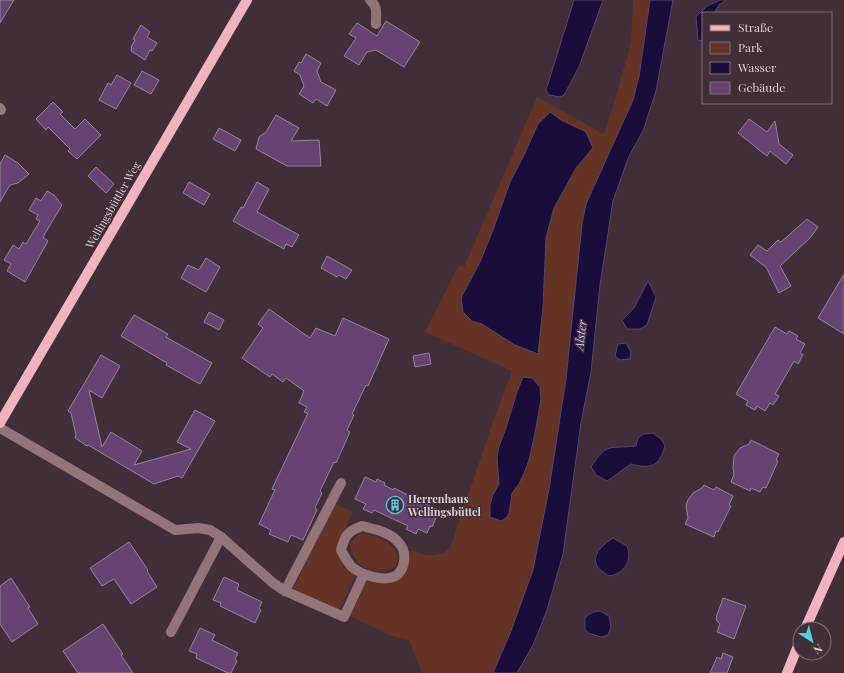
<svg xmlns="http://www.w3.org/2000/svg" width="844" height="673" font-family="'Playfair Display',serif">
  <rect width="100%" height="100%" fill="#402e39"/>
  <g fill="#653226" fill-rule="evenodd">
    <path d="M 633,0 L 673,0 L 656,91 L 643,131 L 629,156 L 613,201 L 600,285 L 591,372 L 581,423 L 563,554 L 547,610 L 533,645 L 517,673 L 422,673 L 409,640 L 392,636 L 350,616 L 367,580 L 390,582 L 408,552 L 411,550 C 427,556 435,559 450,548 L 493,422 L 512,371 L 425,332 L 459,265 L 464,267 L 537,97 L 604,134 L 616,96 L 631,43 ZM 550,112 L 561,120 L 593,148 L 576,168 L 554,208 L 546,238 L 543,307 L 537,354 L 515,345 L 482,324 L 472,321 L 461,298 L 480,262 L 493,230 L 510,182 ZM 541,399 C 537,424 534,451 523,475 C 519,484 510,492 511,502 L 492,497 L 499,484 L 499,446 L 505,431 Z"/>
    <path d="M 333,503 L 353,512 L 339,541 L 356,574 L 339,611 L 293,590 Z"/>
    <path d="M 361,534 C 376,535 392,541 398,556 L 396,566 C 378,579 352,567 350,545 L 355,537 Z"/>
  </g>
  <g fill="#1a0c3b" stroke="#54476a">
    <path d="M 574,0 L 603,0 L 579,67 L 564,95 L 560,97 L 549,95 L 546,90 Z"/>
    <path d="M 650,0 L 673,0 L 656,91 L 643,131 L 629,156 L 613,201 L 600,285 L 591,372 L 581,423 L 563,554 L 547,610 L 533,645 L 517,673 L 493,673 L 511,631 L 533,570 L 549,489 L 566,379 L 582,224 L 586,204 L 633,100 L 639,77 Z"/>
    <path d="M 720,0 L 726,0 L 719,5 L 714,13 L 703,13 L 703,40 L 698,41 L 696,17 L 707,6 Z"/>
    <path d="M 550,112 L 561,120 L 586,132 L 593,148 L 576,168 L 554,208 L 546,238 L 543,307 L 538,354 L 515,345 L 482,324 L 472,321 L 463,312 L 461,298 L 480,262 L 493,230 L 510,182 L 524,155 L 538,124 Z"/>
    <path d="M 648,281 L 656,297 L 647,325 L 640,329 L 627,329 L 622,320 L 634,308 Z"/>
    <path d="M 626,343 L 631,352 L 630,359 L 620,360 L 615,356 L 618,344 Z"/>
    <path d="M 523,377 L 532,378 L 540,387 L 541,399 L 535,433 L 529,460 L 525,471 L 519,484 L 512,493 L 509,513 L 507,517 L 501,521 L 490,517 L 490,505 L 492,497 L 499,484 L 497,458 L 499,446 L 505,431 L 517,392 Z"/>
    <path d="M 653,433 L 662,440 L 665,446 C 659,467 651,469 631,464 L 607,481 L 596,475 L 591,467 C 606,442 610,449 636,446 C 638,434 642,434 653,433 Z"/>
    <path d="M 613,538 L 627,546 C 633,560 624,574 609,576 C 606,574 599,570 597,566 C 591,554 604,544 613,538 Z"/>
    <path d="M 600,611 L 609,616 L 611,627 L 608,635 L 601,637 L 588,633 L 585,629 L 585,617 L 593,612 Z"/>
  </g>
  <g fill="#664372" stroke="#928596">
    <path d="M 0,0 L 14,0 L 0,23 Z"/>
    <path d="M 386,21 L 420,42 L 404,67 L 376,50 L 367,52 L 359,65 L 344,56 L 356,38 L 349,34 L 357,23 L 377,36 Z"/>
    <path d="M 141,25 L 150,32 L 147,37 L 157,43 L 152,51 L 150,50 L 145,60 L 131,51 L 132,48 L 131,47 L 135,40 L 133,39 Z"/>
    <path d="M 306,54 L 321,63 L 317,71 L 321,82 L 336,90 L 327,106 L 316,99 L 313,103 L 299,94 L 304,86 L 300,75 L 294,71 L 299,62 L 301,63 Z"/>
    <path d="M 142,71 L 159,80 L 151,94 L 134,85 Z"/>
    <path d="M 117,75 L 131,83 L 116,109 L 99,100 L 108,83 L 111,85 Z"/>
    <path d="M 53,102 L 63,112 L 60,114 L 75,129 L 85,119 L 101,135 L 77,159 L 68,151 L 70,149 L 48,127 L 46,130 L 36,119 Z"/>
    <path d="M 276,115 L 299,128 L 291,141 L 319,140 L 321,166 L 287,166 L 256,149 L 259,137 L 266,132 Z"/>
    <path d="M 749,119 L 767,132 L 775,121 L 779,144 L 793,155 L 786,164 L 770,151 L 767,156 L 738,133 Z"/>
    <path d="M 219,128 L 241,140 L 235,151 L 213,139 Z"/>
    <path d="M 5,155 L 18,163 L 29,174 L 18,183 L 10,185 L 0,202 L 0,164 Z"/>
    <path d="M 96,167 L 114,184 L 106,193 L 88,176 Z"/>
    <path d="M 189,182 L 210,194 L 204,205 L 183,193 Z"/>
    <path d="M 257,182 L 269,189 L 257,212 L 299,235 L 292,247 L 286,244 L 284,249 L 233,221 L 241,207 L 243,208 Z"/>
    <path d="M 47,191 L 54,195 L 62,205 L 43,237 L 48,241 L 25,282 L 7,271 L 11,264 L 4,260 L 13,245 L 19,249 L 23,242 L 26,244 L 40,221 L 36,219 L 38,215 L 29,210 L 36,198 L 41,201 Z"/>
    <path d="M 807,219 L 818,227 L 810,238 L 780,266 L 791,286 L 779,293 L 766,267 L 750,255 L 758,245 L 767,251 L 778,240 L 781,242 Z"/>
    <path d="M 327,256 L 352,270 L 346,279 L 339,275 L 337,277 L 321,268 Z"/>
    <path d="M 206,258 L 220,267 L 206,292 L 181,278 L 188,265 L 199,270 Z"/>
    <path d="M 844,274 L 844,334 L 818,318 Z"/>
    <path d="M 269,309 L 310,338 L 316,328 L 335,336 L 343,318 L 389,339 L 368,386 L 366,385 L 352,414 L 354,415 L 347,430 L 350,432 L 336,463 L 334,462 L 320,491 L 322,493 L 315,508 L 317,510 L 303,540 L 291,535 L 288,542 L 269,534 L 271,530 L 259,524 L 275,490 L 272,489 L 308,413 L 304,412 L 307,407 L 299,403 L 304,391 L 286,378 L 283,382 L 272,374 L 270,377 L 242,358 L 263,328 L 258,324 Z"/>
    <path d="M 209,312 L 224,320 L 219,330 L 204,322 Z"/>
    <path d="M 134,315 L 168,334 L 166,337 L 212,363 L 200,384 L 166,365 L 167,363 L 121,336 Z"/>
    <path d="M 775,327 L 787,334 L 789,331 L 798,336 L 796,339 L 805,344 L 800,353 L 803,355 L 798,364 L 794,361 L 789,370 L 775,394 L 779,396 L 773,405 L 770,403 L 765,411 L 757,406 L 755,410 L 746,405 L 748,401 L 736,394 Z"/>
    <path d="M 429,353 L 431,364 L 415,367 L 413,356 Z"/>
    <path d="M 101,355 L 120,366 L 102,398 L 89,390 L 102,447 L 111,432 L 142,451 L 134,465 L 191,449 L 177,442 L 195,410 L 215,421 L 182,478 L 178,476 L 154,484 L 88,445 L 87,446 L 75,438 L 76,435 L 71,413 L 68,411 Z"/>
    <path d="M 751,440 L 779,454 L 776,460 L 778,461 L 766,488 L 763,487 L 760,492 L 751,488 L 750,491 L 731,482 L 734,474 L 733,468 L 734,456 L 740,448 L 749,444 Z"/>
    <path d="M 365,477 L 376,482 L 377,479 L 385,483 L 384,485 L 393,490 L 394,488 L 438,510 L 435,517 L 436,518 L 432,527 L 430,526 L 427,533 L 418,529 L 416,534 L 406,529 L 408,526 L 374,510 L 372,513 L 363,509 L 366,504 L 355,499 Z"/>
    <path d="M 704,485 L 714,490 L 716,487 L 733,496 L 729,505 L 731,506 L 718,532 L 716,531 L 714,537 L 685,524 L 688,518 L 686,506 L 688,500 L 693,493 L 702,488 Z"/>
    <path d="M 129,542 L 148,570 L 147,571 L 157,587 L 131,604 L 114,579 L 102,586 L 90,568 Z"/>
    <path d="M 224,577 L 239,584 L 237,590 L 262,602 L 259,608 L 261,610 L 255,623 L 220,606 L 221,603 L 213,600 Z"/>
    <path d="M 11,578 L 30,607 L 28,608 L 38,624 L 12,642 L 0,624 L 0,586 Z"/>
    <path d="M 723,598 L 746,606 L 734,639 L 717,632 L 720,624 L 717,621 L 716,618 Z"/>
    <path d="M 103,624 L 123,654 L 121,655 L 133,673 L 78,673 L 63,651 Z"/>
    <path d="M 200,628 L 215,635 L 212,640 L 238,653 L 235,659 L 237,661 L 231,673 L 228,673 L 196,658 L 197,654 L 189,651 Z"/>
    <path d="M 723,653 L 733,657 L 727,673 L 710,673 L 717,657 L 721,659 Z"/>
  </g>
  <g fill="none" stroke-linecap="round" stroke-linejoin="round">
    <g stroke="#937579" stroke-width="10">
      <path d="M 370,0 C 378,7 376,13 376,24"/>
      <path d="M 0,108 L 1,110"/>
      <path d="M 0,428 L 175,530 L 198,528 L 210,530 L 221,537 L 273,583 L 285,591 L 344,617 L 364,574"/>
      <path d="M 362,526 C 369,528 377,529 383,532 C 388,534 395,538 398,542 C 407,550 406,567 397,575 C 386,583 360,575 351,566 C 347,561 344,556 341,550 C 345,535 348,531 362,526 Z"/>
      <path d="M 285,591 L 341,483"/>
      <path d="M 171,632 L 221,537"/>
    </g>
    <g stroke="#f1b3bd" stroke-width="10">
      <path d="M 0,423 L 247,0"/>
      <path d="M 805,629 L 844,542"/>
      <path d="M 787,673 L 800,641"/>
    </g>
  </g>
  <defs>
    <symbol id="building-ring" viewBox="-11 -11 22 22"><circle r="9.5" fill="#402e39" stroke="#57c9e2" stroke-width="1.5"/><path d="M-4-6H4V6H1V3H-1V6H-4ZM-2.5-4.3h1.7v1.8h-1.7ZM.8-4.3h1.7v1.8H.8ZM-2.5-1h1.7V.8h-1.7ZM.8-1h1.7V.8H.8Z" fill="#57c9e2"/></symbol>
  </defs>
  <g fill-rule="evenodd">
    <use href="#building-ring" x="385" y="495" width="20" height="20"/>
  </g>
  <g text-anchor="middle" stroke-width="3" stroke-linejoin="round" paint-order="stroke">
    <g font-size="11" fill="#dcd1d7" stroke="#402e39">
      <text transform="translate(113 205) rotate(-60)" y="4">Wellingsbüttler Weg</text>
    </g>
    <g font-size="11" font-weight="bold" fill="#dcd1d7" stroke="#402e39" text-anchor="start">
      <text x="408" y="503">Herrenhaus<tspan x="408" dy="13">Wellingsbüttel</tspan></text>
    </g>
    <g font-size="12" font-style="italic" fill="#cfc8fa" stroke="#402e39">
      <text transform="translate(581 335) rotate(-83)" y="4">Alster</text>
    </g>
  </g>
  <rect x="702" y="12" width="130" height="92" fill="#402e39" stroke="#7e6f78"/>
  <rect x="710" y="25" width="20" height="6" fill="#f1b3bd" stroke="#7e6f78"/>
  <text x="738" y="32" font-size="12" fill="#dcd1d7">Straße</text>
  <rect x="710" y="42" width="20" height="12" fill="#653226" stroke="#7e6f78"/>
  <text x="738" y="52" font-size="12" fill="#dcd1d7">Park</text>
  <rect x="710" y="62" width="20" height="12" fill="#1a0c3b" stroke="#7e6f78"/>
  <text x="738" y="72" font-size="12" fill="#dcd1d7">Wasser</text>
  <rect x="710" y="82" width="20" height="12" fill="#664372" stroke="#7e6f78"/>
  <text x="738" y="92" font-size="12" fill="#dcd1d7">Gebäude</text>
  <g transform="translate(812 641) rotate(144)"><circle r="19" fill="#402e39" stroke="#7e6f78"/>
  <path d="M0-3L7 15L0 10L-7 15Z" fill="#57c9e2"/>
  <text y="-6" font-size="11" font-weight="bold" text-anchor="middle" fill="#dcd1d7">N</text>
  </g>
</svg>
